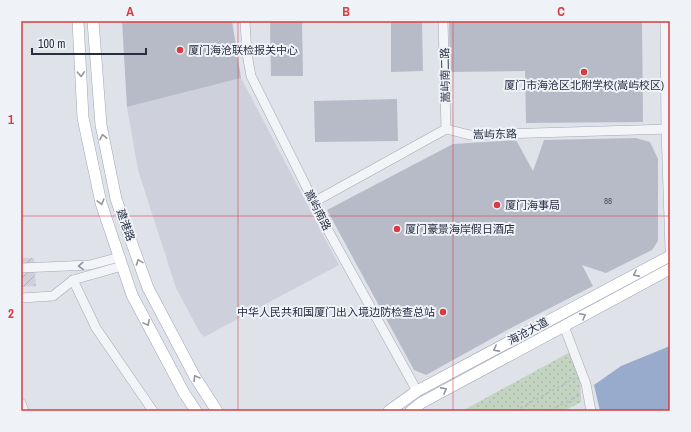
<svg xmlns="http://www.w3.org/2000/svg" width="691" height="432" font-family="'Archivo Narrow','Noto Sans SC',sans-serif">
  <defs>
    <pattern id="industrial-furrows" width="10" height="10" patternUnits="userSpaceOnUse"><rect width="10" height="10" fill="#ced1dc"/><path d="M-1 1l2-2M0 10L10 0M9 11l2-2" fill="none" stroke="#b1b4be"/></pattern>
    <pattern id="park-dots" width="8" height="8" patternUnits="userSpaceOnUse"><rect width="8" height="8" fill="#c3d4c0"/><path d="M2 2h.1M6 6h.1" fill="none" stroke="#a8b6a6" stroke-width="1.8" stroke-linecap="round"/></pattern>
  </defs>
  <rect width="100%" height="100%" fill="#e0e2ea"/>
  <path fill="#ced1dc" d="M 241,78 L 339,265 L 204,337 L 199,331 L 176,288 L 138,170 L 127,107 Z"/>
  <path fill="url(#industrial-furrows)" d="M 21,258 L 34,258 L 36,286 L 21,287 Z"/>
  <path fill="url(#park-dots)" d="M 572,351 L 580,373 L 581,402 L 564,411 L 462,411 Z"/>
  <path fill="#98abcc" d="M 670,346 L 670,411 L 600,411 L 594,385 L 621,366 Z"/>
  <g fill="#b7bbc7">
    <path d="M 122,21 L 232,21 L 241,78 L 127,107 Z"/>
    <path d="M 270,21 L 302,21 L 303,76 L 271,76 Z"/>
    <path d="M 391,21 L 422,21 L 423,71 L 391,72 Z"/>
    <path d="M 449,21 L 642,21 L 643,122 L 526,123 L 525,71 L 450,72 Z"/>
    <path d="M 397,99 L 398,141 L 315,142 L 314,101 Z"/>
    <path d="M 636,138 L 650,142 L 658,159 L 658,241 L 652,250 L 606,273 L 582,265 L 593,286 L 511,328 L 426,375 L 414,370 L 327,210 L 453,144 L 516,140 L 533,171 L 544,140 Z"/>
  </g>
  <g fill="none" stroke-linecap="round" stroke-linejoin="round">
    <defs>
      <g id="minor">
        <path d="M 245,21 L 247,54 L 251,76 L 330,234 L 417,391"/>
        <path d="M 443,21 L 446,129"/>
        <path d="M 665,21 L 666,130 L 670,250"/>
        <path d="M 314,202 L 446,129 L 470,135 L 670,129"/>
        <path d="M 21,268 L 90,265 L 120,257"/>
        <path d="M 73,280 L 96,328 L 153,411"/>
        <path d="M 21,298 L 53,296 L 73,280 L 122,266"/>
        <path d="M 564,326 L 586,384 L 591,411"/>
        <path d="M 21,403 L 24,411"/>
      </g>
      <g id="major">
        <path d="M 78,21 L 83,118 L 101,203 L 132,295 L 184,393 L 196,411"/>
        <path d="M 93,21 L 101,125 L 116,199 L 148,288 L 195,377 L 217,411"/>
        <path d="M 389,411 L 417,391 L 670,256"/>
        <path d="M 411,411 L 421,403 L 670,269"/>
      </g>
    </defs>
    <use href="#minor" stroke="#a5a8b4" stroke-width="10"/>
    <use href="#major" stroke="#9ea5b6" stroke-width="12"/>
    <g stroke="#babdc5" stroke-width="1.5" stroke-dasharray="3 3" stroke-linecap="butt">
      <path d="M 515,411 L 575,378"/>
      <path d="M 550,411 L 579,395"/>
    </g>
    <use href="#minor" stroke="#f3f4f8" stroke-width="9"/>
    <use href="#major" stroke="#fff" stroke-width="11"/>
  </g>
  <defs><path id="oneway-chevron" d="M-2-3.5L2.5 0L-2 3.5" fill="none" stroke-width="1.6" stroke-linecap="round" stroke-linejoin="round"/></defs>
  <g stroke="#9396a0">
    <use href="#oneway-chevron" transform="translate(81 74) rotate(87)"/>
    <use href="#oneway-chevron" transform="translate(103 137) rotate(-102)"/>
    <use href="#oneway-chevron" transform="translate(101 202) rotate(75)"/>
    <use href="#oneway-chevron" transform="translate(139 262) rotate(-110)"/>
    <use href="#oneway-chevron" transform="translate(636 274) rotate(152)"/>
    <use href="#oneway-chevron" transform="translate(583 316) rotate(-28)"/>
    <use href="#oneway-chevron" transform="translate(147 323) rotate(62)"/>
    <use href="#oneway-chevron" transform="translate(496 349) rotate(152)"/>
    <use href="#oneway-chevron" transform="translate(196 378) rotate(-121)"/>
    <use href="#oneway-chevron" transform="translate(444 390) rotate(-28)"/>
  </g>
  <use stroke="#8d919d" href="#oneway-chevron" transform="translate(81 266) rotate(176)"/>
  <path fill="none" stroke="#d73d40" stroke-width="1" stroke-opacity="0.55" d="M 238,21 L 238,411M 453,21 L 453,411M 21,216 L 670,216"/>
  <g fill="#d73d40" stroke="#eff2f7" stroke-width="1.5">
    <circle cx="180" cy="50" r="4"/>
    <circle cx="584" cy="72" r="4"/>
    <circle cx="497" cy="205" r="4"/>
    <circle cx="397" cy="229" r="4"/>
    <circle cx="443" cy="312" r="4"/>
  </g>
  <g text-anchor="middle" stroke-width="4" stroke-linejoin="round" paint-order="stroke">
    <g font-size="9" fill="#4b5163">
      <text x="608" y="204">88</text>
    </g>
    <g font-size="11" fill="#272e42" stroke="#eff2f7" text-anchor="start">
      <text x="188" y="54">厦门海沧联检报关中心</text>
      <text x="584" y="89" text-anchor="middle">厦门市海沧区北附学校(嵩屿校区)</text>
      <text x="505" y="209">厦门海事局</text>
      <text x="405" y="233">厦门豪景海岸假日酒店</text>
      <text x="435" y="316" text-anchor="end">中华人民共和国厦门出入境边防检查总站</text>
    </g>
    <g font-size="11" fill="#272e42" stroke="#eff2f7">
      <text transform="translate(445 75) rotate(-91)" y="4">嵩屿南二路</text>
      <text transform="translate(495 134) rotate(-1)" y="4">嵩屿东路</text>
      <text transform="translate(318 210) rotate(63)" y="4">嵩屿南路</text>
      <text transform="translate(126 225) rotate(70)" y="4">建港路</text>
      <text transform="translate(528 331) rotate(-28)" y="4">海沧大道</text>
    </g>
  </g>
  <rect width="691" height="432" fill="none" stroke="#eff2f7" stroke-width="44"/>
  <path d="M32 48v6h114v-6" fill="none" stroke="#272e42" stroke-width="2"/>
  <text x="38" y="48" font-size="12" fill="#272e42" stroke="#eff2f7" stroke-width="3" paint-order="stroke">100 m</text>
  <rect x="22" y="22" width="647" height="388" fill="none" stroke="#d73d40" stroke-width="1.5"/>
  <g font-size="13" text-anchor="middle" font-weight="bold" fill="#d73d40">
    <text x="130" y="16">A</text>
    <text x="346" y="16">B</text>
    <text x="561" y="16">C</text>
    <text x="11" y="124">1</text>
    <text x="11" y="318">2</text>
  </g>
</svg>
